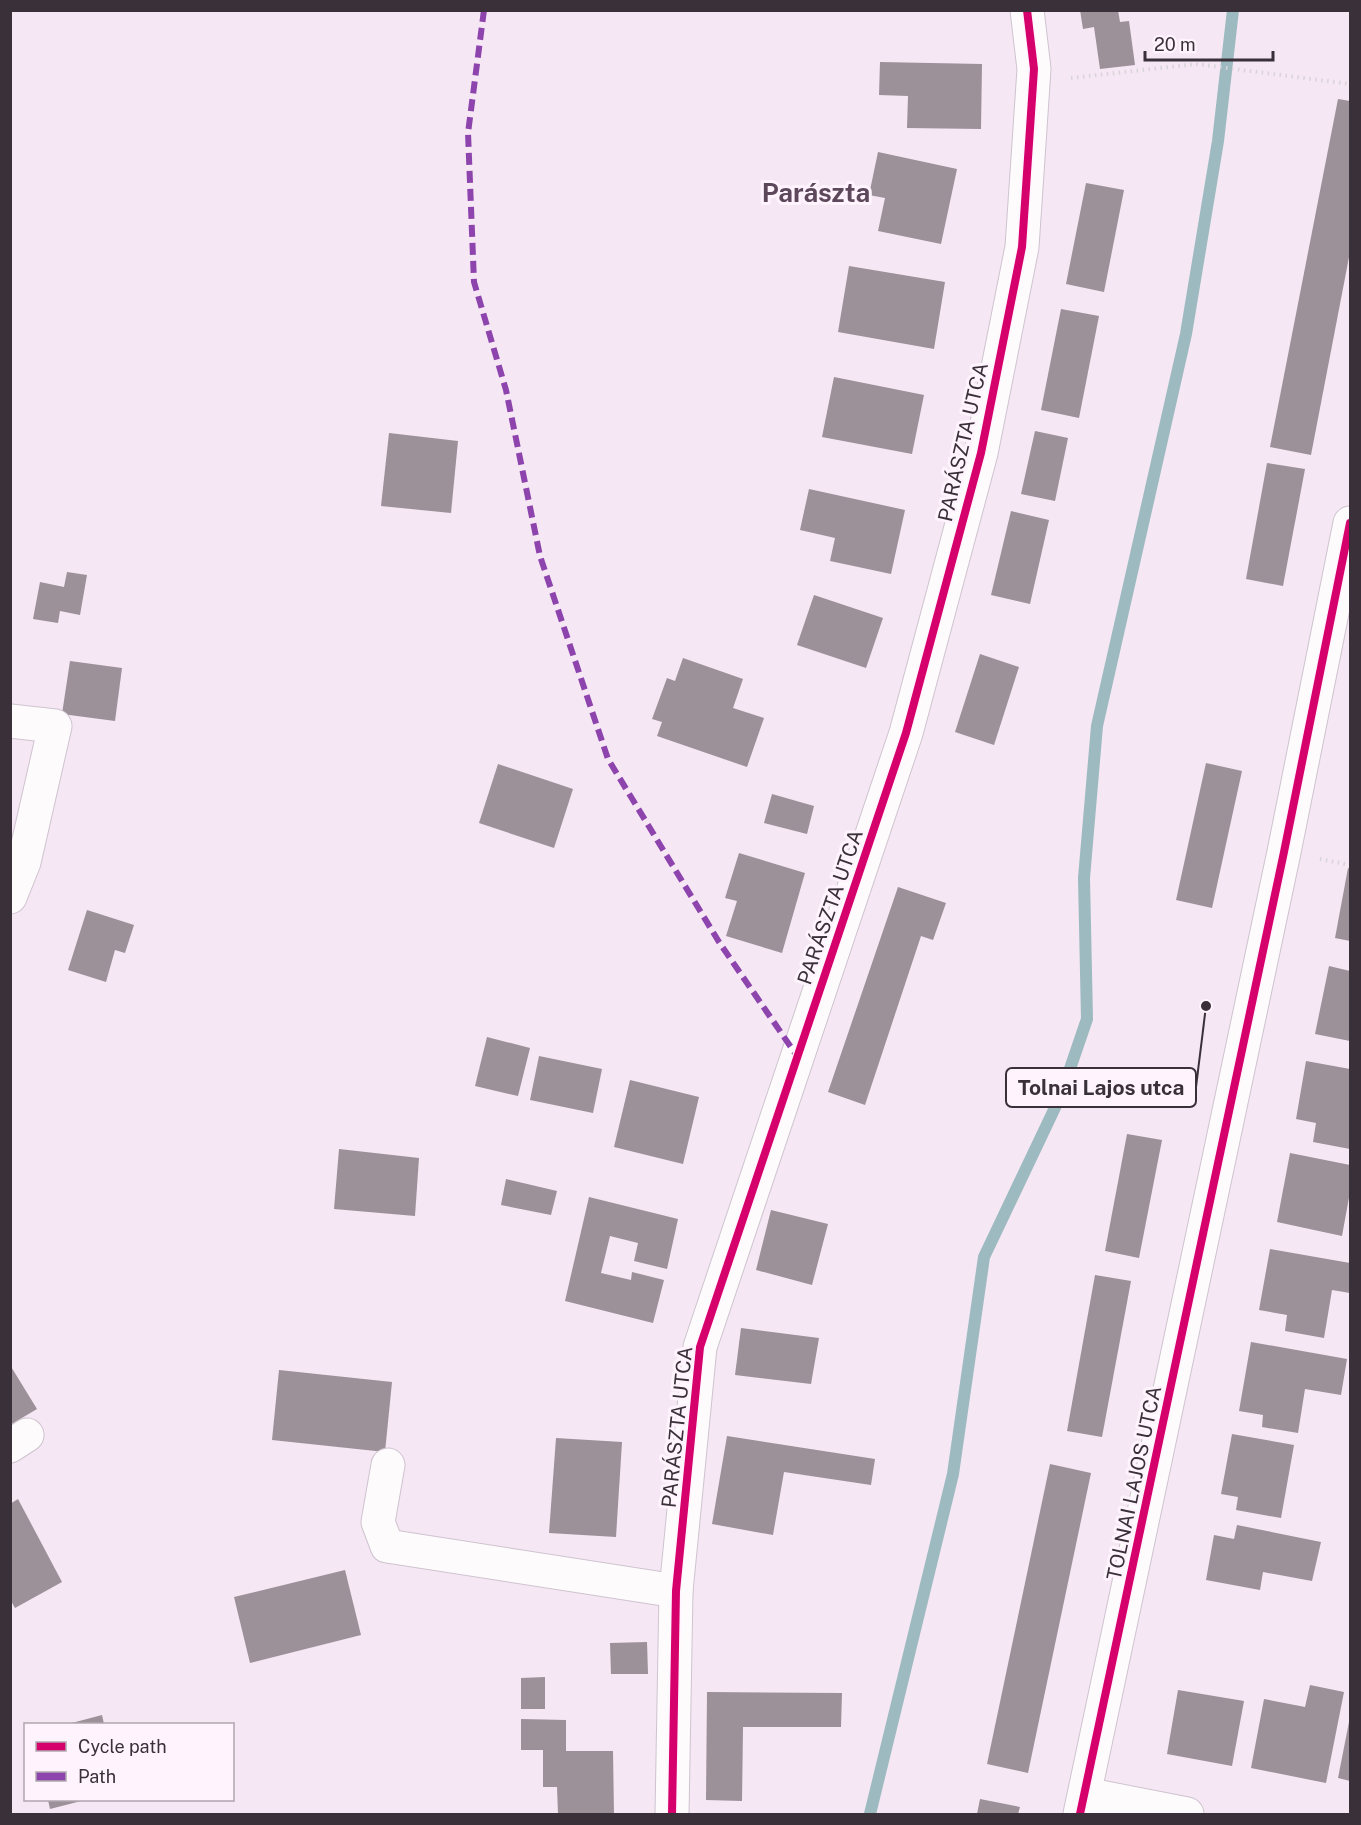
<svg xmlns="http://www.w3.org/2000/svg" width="1361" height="1825" font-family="'Public Sans',sans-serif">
  <rect width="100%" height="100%" fill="#f5e7f4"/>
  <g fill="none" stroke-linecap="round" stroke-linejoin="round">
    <path stroke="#9cbabf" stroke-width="12" d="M 870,1814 L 953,1474 L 984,1257 L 1061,1095 L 1087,1019 L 1084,878 L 1097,726 L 1186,334 L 1218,141 L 1233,10"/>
  </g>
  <g fill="#9c9099">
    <path d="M 1080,10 L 1118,10 L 1120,22 L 1129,21 L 1135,65 L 1100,69 L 1094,27 L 1083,29 Z"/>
    <path d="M 880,62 L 982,64 L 981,129 L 907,128 L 908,96 L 879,95 Z"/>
    <path d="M 1338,99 L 1350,101 L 1350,252 L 1311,455 L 1270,447 Z"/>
    <path d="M 878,152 L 957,169 L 941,244 L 878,231 L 885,198 L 869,195 Z"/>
    <path d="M 1086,183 L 1124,190 L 1104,292 L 1066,284 Z"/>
    <path d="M 849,266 L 945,282 L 934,349 L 838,332 Z"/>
    <path d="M 1061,309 L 1099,316 L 1079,418 L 1041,410 Z"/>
    <path d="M 834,377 L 924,395 L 912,454 L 822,437 Z"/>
    <path d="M 1035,431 L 1068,438 L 1055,501 L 1021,494 Z"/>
    <path d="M 389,433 L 458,441 L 451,513 L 381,506 Z"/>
    <path d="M 1267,463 L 1305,469 L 1283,586 L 1246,579 Z"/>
    <path d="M 809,489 L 905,510 L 891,574 L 830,561 L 835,538 L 800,530 Z"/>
    <path d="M 1011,511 L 1049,520 L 1030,604 L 991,595 Z"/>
    <path d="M 67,572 L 87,575 L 80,615 L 60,611 L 58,623 L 33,619 L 40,582 L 64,587 Z"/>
    <path d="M 814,595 L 883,618 L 866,668 L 797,645 Z"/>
    <path d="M 980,654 L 1019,667 L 994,745 L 955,732 Z"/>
    <path d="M 683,658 L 743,679 L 733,708 L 764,718 L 747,767 L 657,736 L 662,722 L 652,719 L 667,678 L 675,681 Z"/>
    <path d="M 70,661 L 122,668 L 115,721 L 62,714 Z"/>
    <path d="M 1206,763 L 1242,771 L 1212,908 L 1176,900 Z"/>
    <path d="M 498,764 L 573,789 L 554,848 L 479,823 Z"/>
    <path d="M 772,794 L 814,806 L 807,834 L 764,823 Z"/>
    <path d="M 739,853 L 805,873 L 782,953 L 726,936 L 737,901 L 725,898 Z"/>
    <path d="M 1348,868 L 1350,869 L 1350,941 L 1335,938 Z"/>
    <path d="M 898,887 L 946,903 L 933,940 L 921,936 L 865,1105 L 828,1092 Z"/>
    <path d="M 87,910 L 134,925 L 125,953 L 115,950 L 106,982 L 68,970 Z"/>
    <path d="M 1329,966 L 1350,971 L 1350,1041 L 1315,1034 Z"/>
    <path d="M 487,1037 L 530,1048 L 518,1096 L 475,1086 Z"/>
    <path d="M 539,1056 L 602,1069 L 593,1113 L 530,1100 Z"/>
    <path d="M 1306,1061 L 1350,1069 L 1350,1149 L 1313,1142 L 1316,1123 L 1296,1119 Z"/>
    <path d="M 630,1080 L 699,1097 L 683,1164 L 614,1147 Z"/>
    <path d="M 1127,1134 L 1162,1140 L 1139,1258 L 1105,1251 Z"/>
    <path d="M 339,1149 L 419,1158 L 415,1216 L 334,1209 Z"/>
    <path d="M 1290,1153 L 1350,1165 L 1350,1192 L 1342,1236 L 1277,1222 Z"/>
    <path d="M 506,1179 L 557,1191 L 551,1215 L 501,1205 Z"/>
    <path d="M 589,1197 L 678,1219 L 667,1269 L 634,1261 L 638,1243 L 610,1236 L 601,1273 L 631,1280 L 632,1272 L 664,1280 L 653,1323 L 565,1301 Z"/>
    <path d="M 771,1210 L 828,1224 L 812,1285 L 756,1270 Z"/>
    <path d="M 1270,1249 L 1350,1263 L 1350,1293 L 1332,1290 L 1324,1338 L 1285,1331 L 1287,1315 L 1259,1310 Z"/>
    <path d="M 1095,1275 L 1131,1281 L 1102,1437 L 1067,1431 Z"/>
    <path d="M 741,1328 L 819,1338 L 811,1384 L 735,1375 Z"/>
    <path d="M 1251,1342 L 1347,1359 L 1341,1395 L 1305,1389 L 1298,1433 L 1262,1427 L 1263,1415 L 1239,1411 Z"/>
    <path d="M 10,1365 L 37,1409 L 10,1425 Z"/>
    <path d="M 279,1370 L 392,1382 L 385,1452 L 272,1440 Z"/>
    <path d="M 1232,1434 L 1294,1445 L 1281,1518 L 1236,1510 L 1238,1497 L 1221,1494 Z"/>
    <path d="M 727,1436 L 875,1459 L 871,1485 L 784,1472 L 773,1535 L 712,1524 Z"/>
    <path d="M 556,1438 L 622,1442 L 616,1537 L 549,1533 Z"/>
    <path d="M 1050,1464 L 1091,1473 L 1028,1773 L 987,1764 Z"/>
    <path d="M 18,1499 L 62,1582 L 15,1608 L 10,1599 L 10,1504 Z"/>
    <path d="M 1237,1525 L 1321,1542 L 1312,1581 L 1263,1572 L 1260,1590 L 1206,1580 L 1214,1535 L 1234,1539 Z"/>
    <path d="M 345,1570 L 361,1635 L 250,1663 L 234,1597 Z"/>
    <path d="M 647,1642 L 648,1674 L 611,1674 L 610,1643 Z"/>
    <path d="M 545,1677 L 545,1709 L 521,1709 L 521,1678 Z"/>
    <path d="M 1310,1685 L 1344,1692 L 1326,1783 L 1251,1768 L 1264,1699 L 1305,1707 Z"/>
    <path d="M 1178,1690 L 1244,1701 L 1232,1766 L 1167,1754 Z"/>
    <path d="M 707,1692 L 842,1693 L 841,1727 L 743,1727 L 742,1801 L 706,1800 Z"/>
    <path d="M 102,1715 L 104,1724 L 68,1724 Z"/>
    <path d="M 521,1719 L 566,1720 L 566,1751 L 613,1751 L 614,1814 L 558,1814 L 557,1787 L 543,1787 L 543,1750 L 521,1750 Z"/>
    <path d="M 1349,1722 L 1350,1722 L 1350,1781 L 1338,1778 Z"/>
    <path d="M 980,1799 L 1020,1807 L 1018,1814 L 977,1814 Z"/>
    <path d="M 48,1800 L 85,1800 L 50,1809 Z"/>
  </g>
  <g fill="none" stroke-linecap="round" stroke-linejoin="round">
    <defs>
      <g id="minor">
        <path d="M 10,721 L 55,726 L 24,862 L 10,897"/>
        <path d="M 10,1446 L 27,1435"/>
        <path d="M 388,1465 L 378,1522 L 387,1546 L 676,1591"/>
        <path d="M 1085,1794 L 1187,1814"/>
        <path d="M 672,1814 L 676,1591 L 700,1347 L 906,733 L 981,453 L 1022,247 L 1034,69 L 1027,10"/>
        <path d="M 1080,1814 L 1284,852 L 1350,523"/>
      </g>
    </defs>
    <use href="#minor" stroke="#cec4ce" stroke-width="35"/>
    <g stroke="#d8d4d8" stroke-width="4" stroke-dasharray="1.5 4.5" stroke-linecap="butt">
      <path d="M 1071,78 L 1196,64 L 1350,84"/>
      <path d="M 1320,859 L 1350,865"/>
    </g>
    <use href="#minor" stroke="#fefbfd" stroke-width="33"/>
    <path stroke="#8e44ad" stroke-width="6" stroke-dasharray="12 6" stroke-linecap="butt" d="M 484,10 L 468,133 L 474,282 L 506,390 L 540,556 L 608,759 L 719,942 L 797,1056"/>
    <defs>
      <g id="cycleway">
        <path d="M 672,1814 L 676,1591 L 700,1347 L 906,733 L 981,453 L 1022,247 L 1034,69 L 1027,10"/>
        <path d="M 1080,1814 L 1284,852 L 1350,523"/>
      </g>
    </defs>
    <use href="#cycleway" stroke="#fff4fe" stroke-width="11"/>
    <use href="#cycleway" stroke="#d6006c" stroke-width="8"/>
  </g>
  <g text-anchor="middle" stroke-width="6" stroke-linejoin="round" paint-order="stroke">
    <g font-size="20" fill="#393039" stroke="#fff4fe">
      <text transform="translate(963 442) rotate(-77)" y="7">PARÁSZTA UTCA</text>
      <text transform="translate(830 907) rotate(-71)" y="7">PARÁSZTA UTCA</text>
      <text transform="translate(677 1427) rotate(-84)" y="7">PARÁSZTA UTCA</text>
      <text transform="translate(1134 1483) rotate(-78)" y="7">TOLNAI LAJOS UTCA</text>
    </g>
    <g font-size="26" font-weight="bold" fill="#5c475b" stroke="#fff4fe">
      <text x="816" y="202">Parászta</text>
    </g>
  </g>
  <path fill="none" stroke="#393039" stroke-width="2" d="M1206 1006L1196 1087"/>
  <circle fill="#393039" stroke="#fff4fe" stroke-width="2" cx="1206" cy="1006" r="6"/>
  <rect fill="#fff4fe" stroke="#393039" stroke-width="2" x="1006" y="1068" width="190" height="39" rx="6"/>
  <g font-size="21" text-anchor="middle" font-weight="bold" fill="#393039">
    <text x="1101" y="1095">Tolnai Lajos utca</text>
  </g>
  <rect width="1361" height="1825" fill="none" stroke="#393039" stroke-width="24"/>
  <rect x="24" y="1723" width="210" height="78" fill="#fff4fe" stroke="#b0a6af" stroke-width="1.5"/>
  <rect x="36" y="1742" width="30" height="9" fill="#d6006c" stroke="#b0a6af" stroke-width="1.5"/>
  <text x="78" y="1753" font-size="18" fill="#393039">Cycle path</text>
  <rect x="36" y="1772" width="30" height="9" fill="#8e44ad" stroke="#b0a6af" stroke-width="1.5"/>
  <text x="78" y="1783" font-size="18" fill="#393039">Path</text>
  <path d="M1145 51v9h128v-9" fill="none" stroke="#393039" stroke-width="3"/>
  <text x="1154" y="51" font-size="18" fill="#393039" stroke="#fff4fe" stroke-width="4.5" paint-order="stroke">20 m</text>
</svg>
